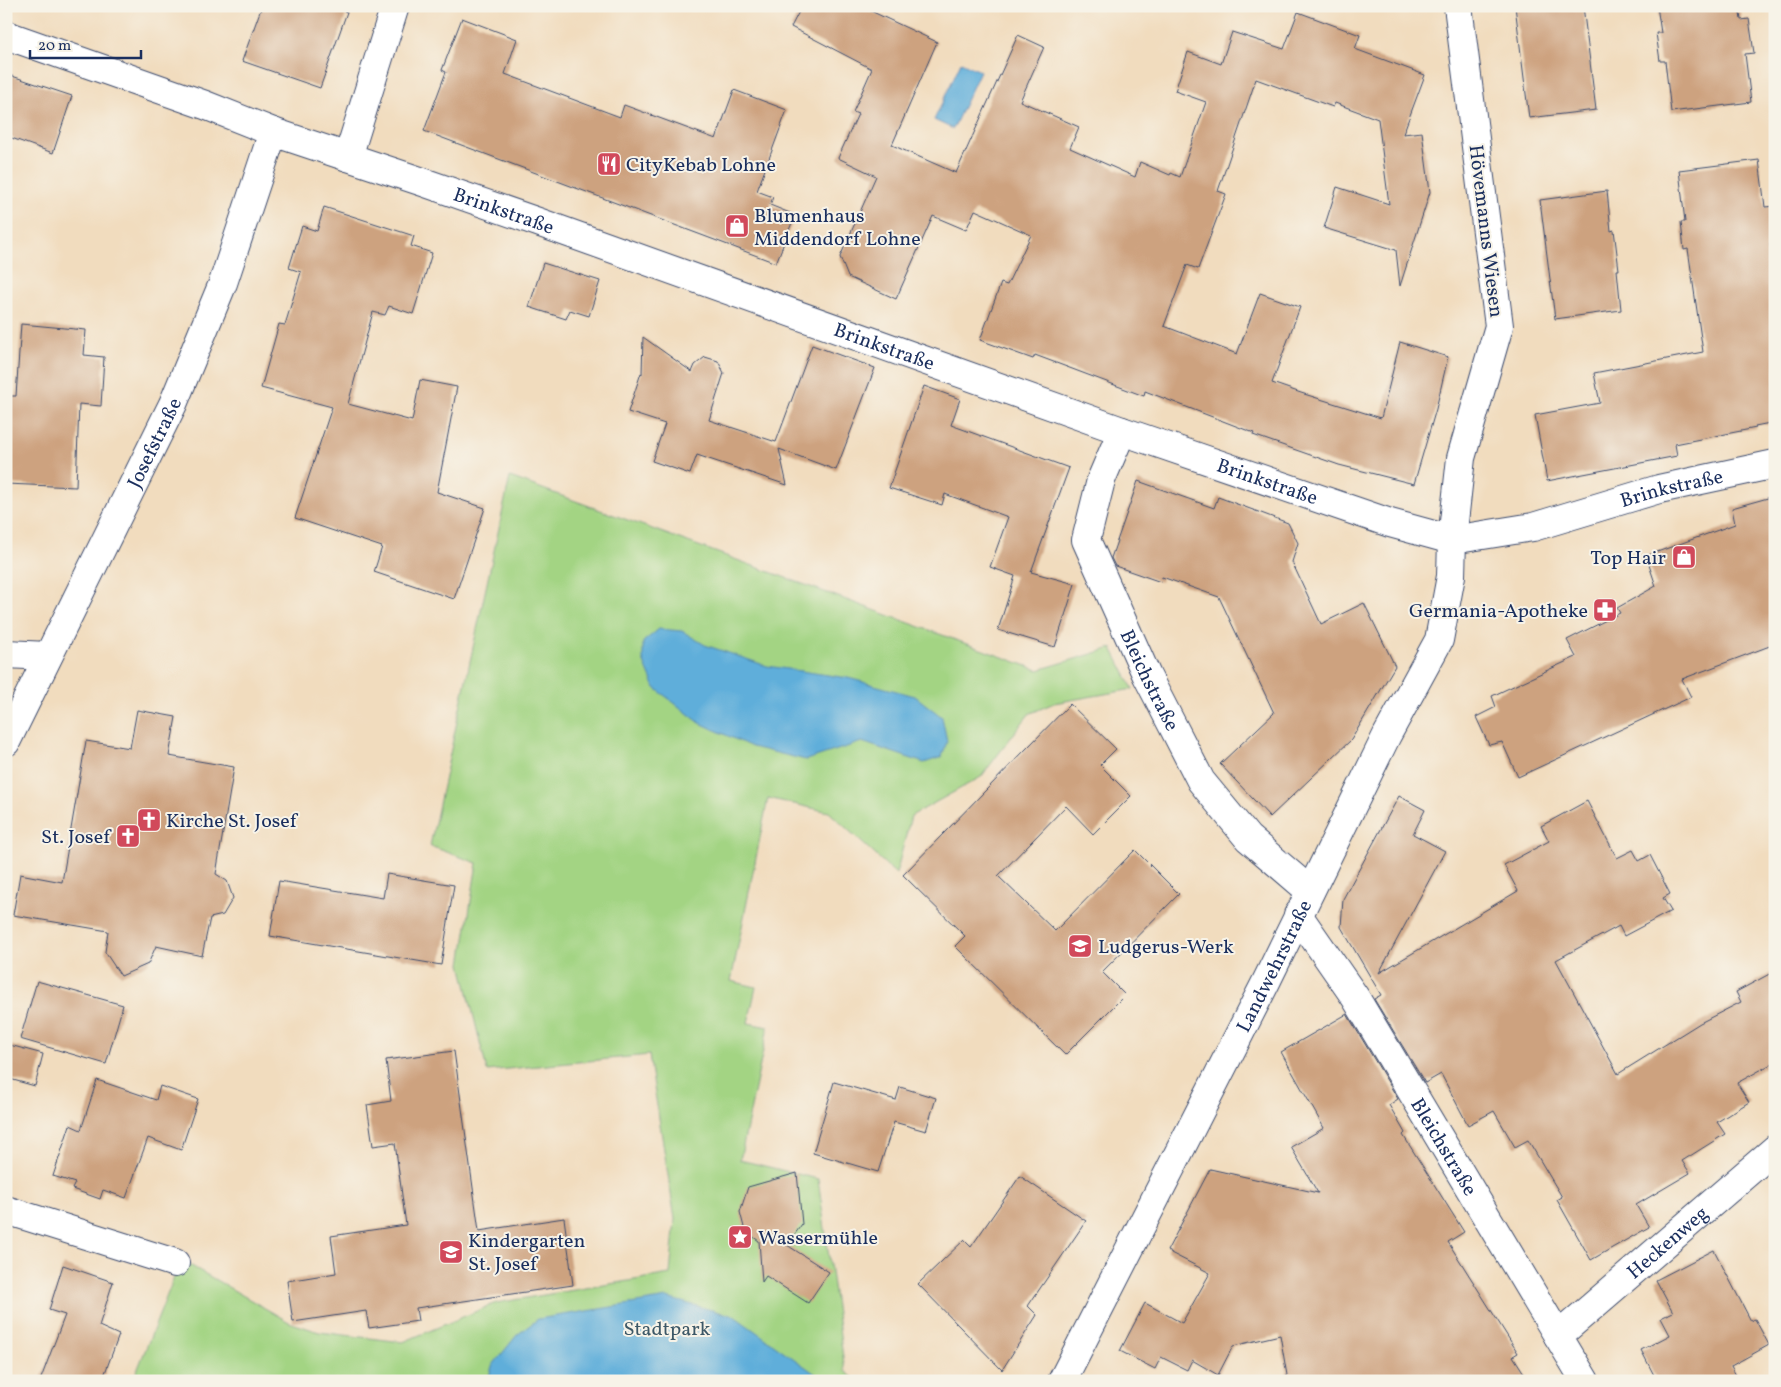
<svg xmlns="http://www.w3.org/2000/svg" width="1781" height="1387" font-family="Vollkorn,serif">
  <rect width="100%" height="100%" fill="#f7f3e8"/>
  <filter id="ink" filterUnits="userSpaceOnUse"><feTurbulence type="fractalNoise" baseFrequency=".02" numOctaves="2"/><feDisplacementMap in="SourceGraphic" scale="10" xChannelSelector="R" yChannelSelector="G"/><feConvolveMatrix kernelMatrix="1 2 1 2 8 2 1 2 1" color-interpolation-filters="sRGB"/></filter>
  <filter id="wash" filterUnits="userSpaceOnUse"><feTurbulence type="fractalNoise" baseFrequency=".0096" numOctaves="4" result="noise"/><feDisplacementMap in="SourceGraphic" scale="20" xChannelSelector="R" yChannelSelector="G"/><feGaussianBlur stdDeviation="1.12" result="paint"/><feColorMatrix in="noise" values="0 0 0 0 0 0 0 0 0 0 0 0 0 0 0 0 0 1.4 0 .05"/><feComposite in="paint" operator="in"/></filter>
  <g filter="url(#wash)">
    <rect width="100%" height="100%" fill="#f1dcbe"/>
    <path fill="#a3d483" stroke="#5f8270" d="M 510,477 L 1038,670 L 1112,648 L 1133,689 L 1054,703 L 1029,714 L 981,777 L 911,816 L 896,874 L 829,812 L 768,798 L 731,981 L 756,987 L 748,1023 L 768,1027 L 740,1160 L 818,1179 L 845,1371 L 857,1381 L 133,1381 L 181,1260 L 289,1322 L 319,1332 L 403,1342 L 496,1303 L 670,1274 L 675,1219 L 649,1055 L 487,1071 L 461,964 L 477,863 L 430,846 Z"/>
    <g fill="#5faeda" stroke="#3d6e9c">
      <path d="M 961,62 L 980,71 L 953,129 L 934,120 Z"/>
      <path d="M 659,629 L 682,631 L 705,645 L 767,666 L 848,678 L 915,696 L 942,717 L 947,741 L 942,757 L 924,763 L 862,742 L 806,760 L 752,747 L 700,723 L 655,688 L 643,660 L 643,642 Z"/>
      <path d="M 667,1298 L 734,1316 L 821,1378 L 823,1381 L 488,1381 L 492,1366 L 517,1335 L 538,1319 Z"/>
    </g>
    <g id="blocks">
      <g fill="#cda27f">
        <path d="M 262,6 L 330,6 L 347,12 L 320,88 L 242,61 Z"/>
        <path d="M 802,6 L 860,6 L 937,42 L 892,145 L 956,173 L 1018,35 L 1044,47 L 1020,101 L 1079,127 L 1070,148 L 1135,177 L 1140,162 L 1170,175 L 1171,173 L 1180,177 L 1206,102 L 1175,91 L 1188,52 L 1221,64 L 1232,32 L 1284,49 L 1298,12 L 1360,35 L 1355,49 L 1425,75 L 1403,134 L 1422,132 L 1430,192 L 1400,286 L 1396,250 L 1324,228 L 1337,187 L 1389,204 L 1378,119 L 1335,103 L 1333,107 L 1256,79 L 1218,191 L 1226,194 L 1198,269 L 1187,265 L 1164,326 L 1237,354 L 1260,293 L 1300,307 L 1272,383 L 1301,393 L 1381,418 L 1400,342 L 1448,357 L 1436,409 L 1414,484 L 1339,465 L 1253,435 L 1254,433 L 1145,391 L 1144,396 L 1035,355 L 1033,359 L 980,340 L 1001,283 L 1007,285 L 1031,235 L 975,210 L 966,230 L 933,216 L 896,299 L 848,277 L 840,257 L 876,176 L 838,158 L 858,114 L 853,112 L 872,69 L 791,27 Z"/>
        <path d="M 1515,6 L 1583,6 L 1596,110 L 1529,118 Z"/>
        <path d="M 1657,6 L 1739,6 L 1741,20 L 1749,19 L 1754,53 L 1745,54 L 1751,102 L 1671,112 L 1665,61 L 1660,61 L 1656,33 L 1661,33 Z"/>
        <path d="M 462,18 L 517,39 L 505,74 L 620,117 L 624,105 L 716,139 L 734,90 L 787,110 L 757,191 L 773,197 L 770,205 L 795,215 L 776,263 L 424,131 L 446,72 L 442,70 Z"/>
        <path d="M 6,74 L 72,96 L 53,153 L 6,136 Z"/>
        <path d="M 1759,160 L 1765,207 L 1775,206 L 1775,242 L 1770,243 L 1775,282 L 1775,422 L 1755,426 L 1756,428 L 1675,444 L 1677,456 L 1547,481 L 1535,415 L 1600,403 L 1594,373 L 1703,352 L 1688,249 L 1684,250 L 1681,222 L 1685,222 L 1679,170 Z"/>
        <path d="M 1607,191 L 1611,231 L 1614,230 L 1619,270 L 1617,270 L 1621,310 L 1555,319 L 1540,200 Z"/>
        <path d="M 324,207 L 414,236 L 411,246 L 432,253 L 413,314 L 389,306 L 385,315 L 373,312 L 348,404 L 412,421 L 420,380 L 457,387 L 437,492 L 485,508 L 454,599 L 374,572 L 382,547 L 295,518 L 332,407 L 261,388 L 279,324 L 285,325 L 301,272 L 289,268 L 302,226 L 317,231 Z"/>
        <path d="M 543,263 L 600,281 L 589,316 L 570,310 L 566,319 L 529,307 Z"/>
        <path d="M 21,324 L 86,330 L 84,355 L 104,357 L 101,406 L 79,404 L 76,487 L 6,484 L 6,396 L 16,396 Z"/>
        <path d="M 643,337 L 692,372 L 695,365 L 705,357 L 718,361 L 724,373 L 709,420 L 776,442 L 812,345 L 875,368 L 836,470 L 779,449 L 787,485 L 697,455 L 690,474 L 652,461 L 665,424 L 628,412 L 641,373 L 642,374 Z"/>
        <path d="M 924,386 L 960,399 L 951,425 L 1069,468 L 1031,572 L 1075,584 L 1055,647 L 998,630 L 1015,576 L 990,567 L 1008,517 L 945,494 L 942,505 L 889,488 Z"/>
        <path d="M 1138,481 L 1214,508 L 1218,497 L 1288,523 L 1298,543 L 1292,562 L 1321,624 L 1364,603 L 1395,666 L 1351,740 L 1270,817 L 1220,764 L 1274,713 L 1219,597 L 1162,577 L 1161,582 L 1115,566 L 1111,558 Z"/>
        <path d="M 1775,496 L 1775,644 L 1682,679 L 1691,697 L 1518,777 L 1502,742 L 1489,745 L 1476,717 L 1496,707 L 1492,696 L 1576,657 L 1567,640 L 1620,613 L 1617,608 L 1656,586 L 1646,556 L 1735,524 L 1732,508 Z"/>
        <path d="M 1070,704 L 1116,749 L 1100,765 L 1131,796 L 1093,834 L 1066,806 L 998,876 L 1055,931 L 1135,850 L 1179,894 L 1102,972 L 1125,995 L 1065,1055 L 955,946 L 965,936 L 903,875 Z"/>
        <path d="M 137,710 L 176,717 L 169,756 L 234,767 L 216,874 L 227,881 L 233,898 L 223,915 L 210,918 L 202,956 L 156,946 L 148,964 L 121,976 L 105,952 L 108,931 L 13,915 L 20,874 L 62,882 L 86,741 L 130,748 Z"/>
        <path d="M 1399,796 L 1425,810 L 1413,834 L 1445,851 L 1379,973 L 1518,891 L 1504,865 L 1549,841 L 1541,826 L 1587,801 L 1617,858 L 1633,850 L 1639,861 L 1650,855 L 1670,894 L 1663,898 L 1671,911 L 1624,936 L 1619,926 L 1556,960 L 1618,1074 L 1700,1023 L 1741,1002 L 1736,992 L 1775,971 L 1775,1062 L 1737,1083 L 1749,1102 L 1717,1122 L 1725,1134 L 1682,1161 L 1690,1173 L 1636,1205 L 1649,1227 L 1591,1260 L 1557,1200 L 1562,1197 L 1528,1140 L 1515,1147 L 1494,1111 L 1468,1125 L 1441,1074 L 1425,1083 L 1374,999 L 1381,995 L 1341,927 L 1343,899 Z"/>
        <path d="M 387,874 L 454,885 L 441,965 L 270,936 L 279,881 L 383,898 Z"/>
        <path d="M 37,981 L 123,1005 L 106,1064 L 20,1039 Z"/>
        <path d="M 1347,1014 L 1398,1099 L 1389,1105 L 1405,1133 L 1403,1135 L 1464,1232 L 1448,1242 L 1518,1353 L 1513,1356 L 1529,1381 L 1288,1381 L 1280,1335 L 1233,1346 L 1218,1375 L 1192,1360 L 1187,1370 L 1161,1357 L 1155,1369 L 1120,1351 L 1145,1303 L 1182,1323 L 1210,1273 L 1167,1251 L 1210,1169 L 1318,1193 L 1291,1147 L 1324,1128 L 1281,1052 Z"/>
        <path d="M 6,1044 L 43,1054 L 35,1086 L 6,1078 Z"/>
        <path d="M 454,1051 L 479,1231 L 564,1218 L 573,1285 L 416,1308 L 418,1321 L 369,1328 L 366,1311 L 293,1322 L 287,1281 L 336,1273 L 331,1236 L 406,1225 L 395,1143 L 373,1146 L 367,1105 L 391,1101 L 386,1060 Z"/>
        <path d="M 97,1080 L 156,1100 L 160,1086 L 198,1099 L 181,1150 L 148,1138 L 126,1198 L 103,1190 L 100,1199 L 72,1189 L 75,1183 L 53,1176 L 70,1125 L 81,1130 Z"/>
        <path d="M 834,1082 L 896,1100 L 900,1087 L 936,1098 L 926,1131 L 894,1122 L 878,1172 L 813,1153 Z"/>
        <path d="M 797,1173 L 802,1224 L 787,1245 L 829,1272 L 808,1303 L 766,1276 L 762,1282 L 759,1241 L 745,1231 L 740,1212 L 748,1187 Z"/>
        <path d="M 1020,1176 L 1086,1221 L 1028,1306 L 1037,1315 L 1002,1370 L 918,1284 L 964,1240 L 971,1247 Z"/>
        <path d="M 1714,1250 L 1751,1321 L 1755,1319 L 1769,1345 L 1731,1366 L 1739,1381 L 1657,1381 L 1641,1350 L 1670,1335 L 1661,1318 L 1673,1312 L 1656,1280 Z"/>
        <path d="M 63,1265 L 113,1282 L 99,1326 L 119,1335 L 102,1381 L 40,1381 L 65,1315 L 49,1310 Z"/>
      </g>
    </g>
  </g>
  <g filter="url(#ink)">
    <use href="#blocks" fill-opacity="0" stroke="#3b496c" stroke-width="1"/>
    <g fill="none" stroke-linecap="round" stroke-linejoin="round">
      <defs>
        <g id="minor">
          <path id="s1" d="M 6,35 L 205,105 L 273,132 L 423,182 L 538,222 L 1122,431 L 1390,523 L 1452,540 L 1533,527 L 1659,489 L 1775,464"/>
          <path d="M 348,157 L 395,6"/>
          <path id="s2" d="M 1122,431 L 1101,480 L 1086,540 L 1147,676 L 1201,781 L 1248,838 L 1310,891"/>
          <path d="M 6,654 L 48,656"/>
          <path id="s3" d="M 6,742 L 173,404 L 223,283 L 273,132"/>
          <path id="s4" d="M 1298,915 L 1355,997 L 1585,1381"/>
          <path d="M 6,1210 L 175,1263"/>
          <path id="s5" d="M 1558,1336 L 1775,1149"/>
          <path id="s6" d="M 1062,1381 L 1265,984 L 1387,735 L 1439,640 L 1451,576 L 1452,540 L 1461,458 L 1499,326 L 1458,6"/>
        </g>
      </defs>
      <use href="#minor" stroke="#3b496c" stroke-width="30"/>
      <use href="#minor" stroke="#fff" stroke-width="28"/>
    </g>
  </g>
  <defs>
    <symbol id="restaurant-square" viewBox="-11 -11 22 22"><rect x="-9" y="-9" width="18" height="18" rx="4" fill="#d1495b" stroke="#f7f3e8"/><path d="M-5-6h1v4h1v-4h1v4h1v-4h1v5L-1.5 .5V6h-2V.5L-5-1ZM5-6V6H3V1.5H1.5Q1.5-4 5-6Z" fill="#fff"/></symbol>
    <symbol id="shop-square" viewBox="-11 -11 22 22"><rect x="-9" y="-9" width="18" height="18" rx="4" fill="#d1495b" stroke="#f7f3e8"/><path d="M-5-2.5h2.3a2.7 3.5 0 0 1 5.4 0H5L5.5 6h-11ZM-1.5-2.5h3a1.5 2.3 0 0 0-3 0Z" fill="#fff"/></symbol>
    <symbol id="pharmacy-square" viewBox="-11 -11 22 22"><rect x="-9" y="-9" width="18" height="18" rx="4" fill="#d1495b" stroke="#f7f3e8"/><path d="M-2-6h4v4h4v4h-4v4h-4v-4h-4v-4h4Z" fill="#fff"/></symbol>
    <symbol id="church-square" viewBox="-11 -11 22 22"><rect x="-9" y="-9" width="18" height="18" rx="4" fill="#d1495b" stroke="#f7f3e8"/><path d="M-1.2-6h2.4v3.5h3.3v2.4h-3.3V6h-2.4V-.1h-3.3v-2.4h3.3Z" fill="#fff"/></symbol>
    <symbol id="school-square" viewBox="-11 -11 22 22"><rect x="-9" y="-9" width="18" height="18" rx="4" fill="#d1495b" stroke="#f7f3e8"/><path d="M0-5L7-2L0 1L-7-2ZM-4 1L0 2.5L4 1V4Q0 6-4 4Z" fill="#fff"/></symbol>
    <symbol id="sight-square" viewBox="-11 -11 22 22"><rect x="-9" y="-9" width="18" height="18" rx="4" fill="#d1495b" stroke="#f7f3e8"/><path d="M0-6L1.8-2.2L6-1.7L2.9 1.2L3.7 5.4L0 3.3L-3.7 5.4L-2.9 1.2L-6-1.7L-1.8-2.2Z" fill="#fff"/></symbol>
  </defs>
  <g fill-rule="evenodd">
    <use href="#restaurant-square" x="595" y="150" width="28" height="28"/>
    <use href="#shop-square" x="723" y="212" width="28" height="28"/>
    <use href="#shop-square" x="1670" y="543" width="28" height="28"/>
    <use href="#pharmacy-square" x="1591" y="596" width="28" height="28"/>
    <use href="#church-square" x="135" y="806" width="28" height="28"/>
    <use href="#church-square" x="114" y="822" width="28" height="28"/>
    <use href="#school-square" x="1066" y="932" width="28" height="28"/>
    <use href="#sight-square" x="726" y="1223" width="28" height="28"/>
    <use href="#school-square" x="437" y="1238" width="28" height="28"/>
  </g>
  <g text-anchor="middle" stroke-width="4" stroke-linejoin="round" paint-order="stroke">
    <g font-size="20" fill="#1b2f5e" stroke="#f7f3e8" text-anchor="start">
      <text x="626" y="171">CityKebab Lohne</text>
      <text x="754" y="222">Blumenhaus<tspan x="754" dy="23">Middendorf Lohne</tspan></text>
      <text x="1666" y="564" text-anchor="end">Top Hair</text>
      <text x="1588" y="617" text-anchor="end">Germania-Apotheke</text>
      <text x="166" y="827">Kirche St. Josef</text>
      <text x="110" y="843" text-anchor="end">St. Josef</text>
      <text x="1098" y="953">Ludgerus-Werk</text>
      <text x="758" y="1244">Wassermühle</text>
      <text x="468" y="1247">Kindergarten<tspan x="468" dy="23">St. Josef</tspan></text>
    </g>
    <g font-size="20" fill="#1b2f5e" stroke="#f7f3e8">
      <text dy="7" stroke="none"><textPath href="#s1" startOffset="528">Brinkstraße</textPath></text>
      <text transform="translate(1487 231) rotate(83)" y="7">Hövemanns Wiesen</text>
      <text dy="7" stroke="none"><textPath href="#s1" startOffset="932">Brinkstraße</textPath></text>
      <text dy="7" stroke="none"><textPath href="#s3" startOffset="334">Josefstraße</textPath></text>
      <text dy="7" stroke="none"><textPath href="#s1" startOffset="1338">Brinkstraße</textPath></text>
      <text dy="7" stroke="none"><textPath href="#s1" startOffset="1758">Brinkstraße</textPath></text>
      <text dy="7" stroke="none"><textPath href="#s2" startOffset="269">Bleichstraße</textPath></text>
      <text dy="7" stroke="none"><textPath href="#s6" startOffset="466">Landwehrstraße</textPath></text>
      <text dy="7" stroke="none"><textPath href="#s4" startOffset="274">Bleichstraße</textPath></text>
      <text dy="7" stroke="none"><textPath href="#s5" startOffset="144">Heckenweg</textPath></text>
    </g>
    <g font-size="20" fill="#3d5867" stroke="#f7f3e8">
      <text x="667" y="1335">Stadtpark</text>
    </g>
  </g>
  <rect width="1781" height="1387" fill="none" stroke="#f7f3e8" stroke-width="25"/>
  <path d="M30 50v8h111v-8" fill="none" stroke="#1b2f5e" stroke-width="2.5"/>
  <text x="38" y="50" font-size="15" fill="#1b2f5e" stroke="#f7f3e8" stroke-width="4" paint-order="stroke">20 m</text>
</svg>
